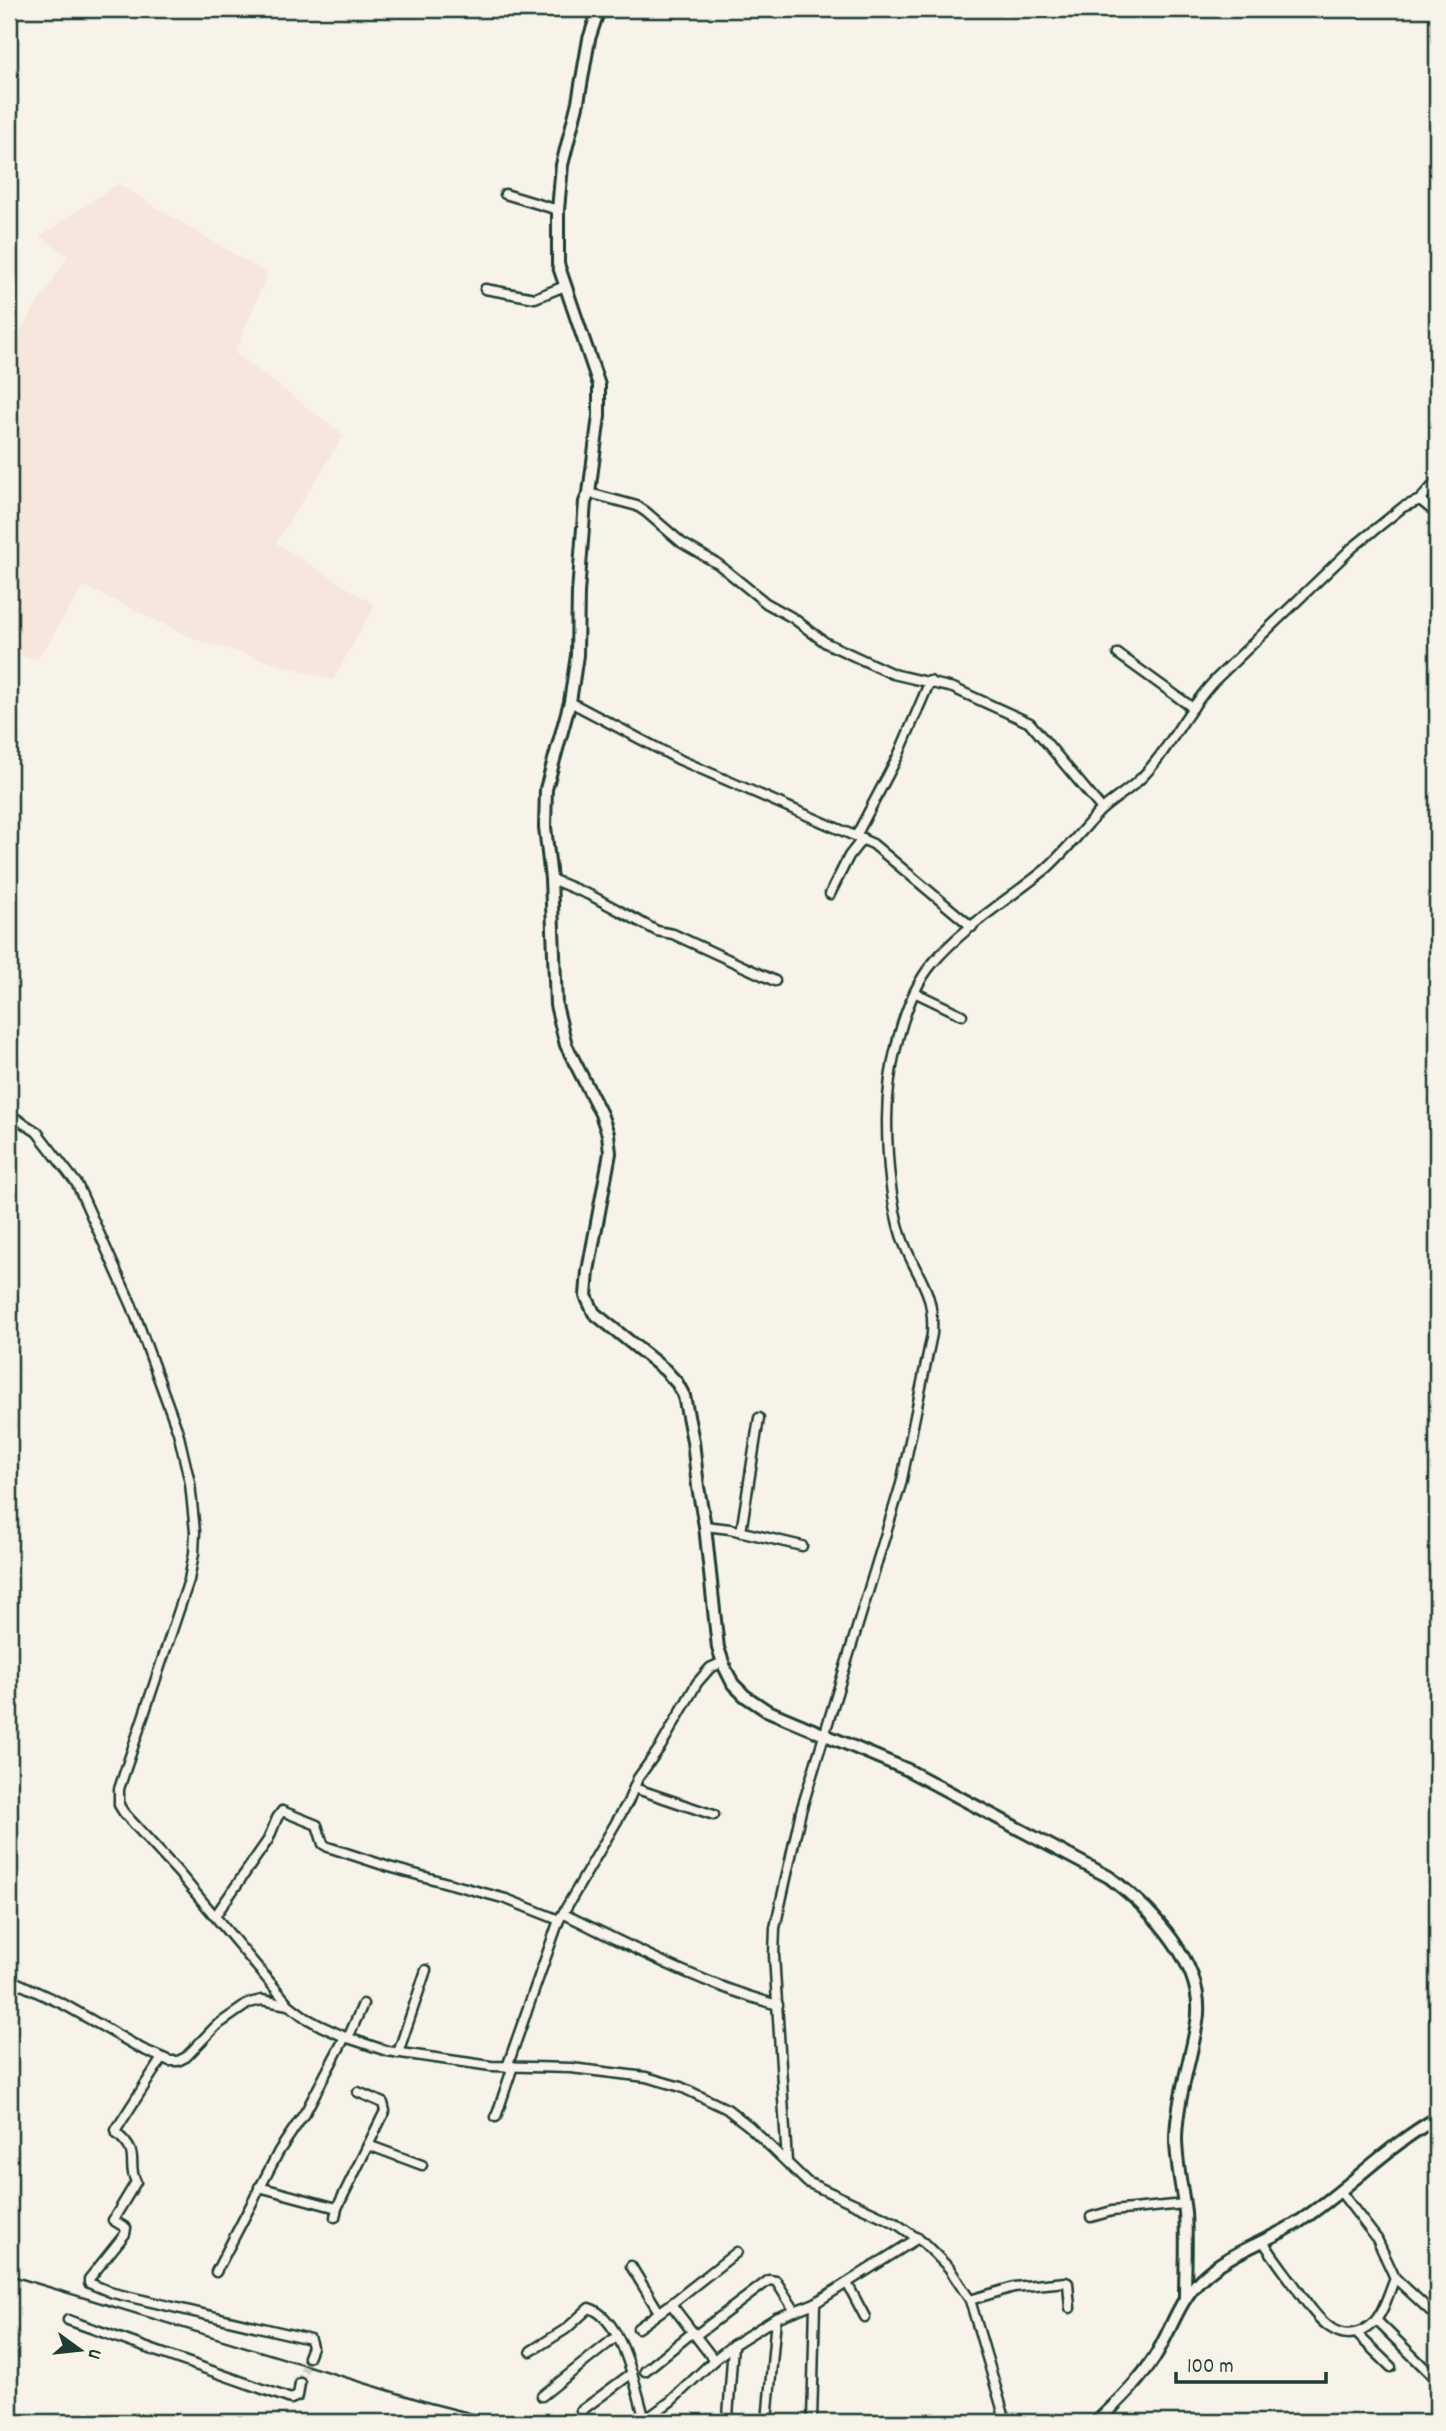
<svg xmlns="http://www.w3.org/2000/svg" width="1446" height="2431" font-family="Dekko,sans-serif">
  <rect width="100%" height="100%" fill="#f7f3e8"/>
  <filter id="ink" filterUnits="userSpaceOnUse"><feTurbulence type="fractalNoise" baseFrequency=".0143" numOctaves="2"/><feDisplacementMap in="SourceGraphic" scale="14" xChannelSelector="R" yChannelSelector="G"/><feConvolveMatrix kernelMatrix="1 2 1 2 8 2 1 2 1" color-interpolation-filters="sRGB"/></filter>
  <g filter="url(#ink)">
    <path fill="#f7e6dd" d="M 118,184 L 267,274 L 235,353 L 344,435 L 276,543 L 375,605 L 333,680 L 197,640 L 84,586 L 38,659 L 9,655 L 9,349 L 68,256 L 40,236 Z"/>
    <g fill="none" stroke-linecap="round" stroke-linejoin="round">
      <path stroke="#5b969b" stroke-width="2.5" d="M 1240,2422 L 1243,2419 L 1256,2422"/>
      <path stroke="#cccfc4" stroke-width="8" stroke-dasharray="8 4" stroke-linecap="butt" d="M 300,2383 L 308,2357"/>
      <defs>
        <g id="minor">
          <path d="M 505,194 L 558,210"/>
          <path d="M 485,289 L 535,298 L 565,286"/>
          <path d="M 589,493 L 637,506 L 646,512 L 682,543 L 718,564 L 766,603 L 793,618 L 826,643 L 893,674 L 953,688 L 1030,723 L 1102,809"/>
          <path d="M 1420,500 L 1437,514"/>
          <path d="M 1118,654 L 1193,708"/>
          <path d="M 570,702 L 678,759 L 873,844 L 972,927"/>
          <path d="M 856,836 L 898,756 L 930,681"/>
          <path d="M 551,879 L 592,896 L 657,931 L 673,934 L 775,981"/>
          <path d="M 830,894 L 849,856 L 863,838"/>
          <path d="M 916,993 L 962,1015"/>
          <path d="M 9,1114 L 37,1132 L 77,1184 L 132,1306 L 178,1432 L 190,1483 L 195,1532 L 194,1553 L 189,1580 L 119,1789 L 119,1805 L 124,1813 L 178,1872 L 289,2005 L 306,2018 L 321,2026 L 345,2037 L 387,2051 L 491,2066 L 571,2068 L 646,2077 L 681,2087 L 727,2109 L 749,2126 L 807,2182 L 894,2222 L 924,2243 L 949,2268 L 970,2300 L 1006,2422"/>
          <path d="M 705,1526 L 730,1529 L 802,1546"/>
          <path d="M 741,1532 L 759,1418"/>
          <path d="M 634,1788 L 714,1815"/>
          <path d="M 564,1914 C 634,1948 703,1985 778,2005"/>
          <path d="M 215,1916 L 268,1840 L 277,1818 L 282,1811 L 317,1825 L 323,1844 L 328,1847 L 389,1867 L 506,1899 L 559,1920 L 628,1802 L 638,1778 L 661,1746 L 697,1683 L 710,1668 L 723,1662"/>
          <path d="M 9,1979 L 65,2005 L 142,2049 L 170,2061 L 178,2061 L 186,2057 L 216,2026 L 249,2003 L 262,2000 L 288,2005"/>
          <path d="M 348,2038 L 363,2004"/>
          <path d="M 398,2053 L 426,1970"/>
          <path d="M 162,2058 L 116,2130 L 117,2134 C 142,2155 126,2162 136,2182 L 113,2220 L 126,2228 L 125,2234 L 89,2279 L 89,2283 L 113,2293 L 310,2339 L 312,2347 L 308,2357"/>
          <path d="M 507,2067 L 559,1920"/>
          <path d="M 496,2117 L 513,2066"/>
          <path d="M 368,2145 L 422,2165"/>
          <path d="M 787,2162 L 774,1955 L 775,1928 L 801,1811 L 901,1484 L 932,1334 C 935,1286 914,1276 901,1235 C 890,1199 887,1157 887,1120 C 887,1073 902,1000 932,964 C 964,926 1008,900 1046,869 C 1066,851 1082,830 1100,811 C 1112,800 1126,792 1138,781 C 1169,752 1185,711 1215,680 L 1352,548 L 1403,507 L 1420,500 L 1437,481"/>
          <path d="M 259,2187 L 337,2208 L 335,2217"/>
          <path d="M 1340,2191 L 1377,2239 L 1395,2278 L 1437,2317"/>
          <path d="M 337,2208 L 385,2111 L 383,2103 L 358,2092"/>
          <path d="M 1091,2217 L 1112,2211 L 1184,2204"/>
          <path d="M 1263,2241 C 1273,2257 1284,2271 1295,2286 C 1313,2312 1339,2355 1374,2322 C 1384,2312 1389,2291 1395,2278"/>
          <path d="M 631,2266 L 659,2312"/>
          <path d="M 216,2272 L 279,2151 L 306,2111 L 345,2037"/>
          <path d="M 847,2283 L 865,2317"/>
          <path d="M 970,2300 L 1014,2287 L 1066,2282 L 1068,2283 L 1070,2308"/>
          <path d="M 68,2320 L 291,2399 L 298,2396 L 300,2383"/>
          <path d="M 1376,2320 L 1437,2380"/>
          <path d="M 638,2328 L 671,2304"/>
          <path d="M 1356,2333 L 1391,2367"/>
          <path d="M 696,2335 L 769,2280 L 776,2281 L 795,2311"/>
          <path d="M 733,2345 L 728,2417 L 737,2422 L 777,2422"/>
          <path d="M 531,2351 L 566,2329 L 589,2308 C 623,2318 636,2390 645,2420 L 671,2401 L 714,2360 L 733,2345 L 776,2318 L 815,2303 L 918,2238"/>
          <path d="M 714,2360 L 671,2304 L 737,2252"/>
          <path d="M 645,2371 L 693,2332"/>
          <path d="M 542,2396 L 616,2337"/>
          <path d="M 581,2411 L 632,2373"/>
          <path d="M 767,2422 L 776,2318"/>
          <path d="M 812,2422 L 815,2303"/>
        </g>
        <g id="tertiary">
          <path d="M 599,9 L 589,39 L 578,102 L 562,165 L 558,210 L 558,264 L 599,385 L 599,416 L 589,493 L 585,502 L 578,593 L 577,655 L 570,702 L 546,789 L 545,827 L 551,879 L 556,1005 L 566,1045 L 601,1114 L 608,1134 L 610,1153 L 588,1271 L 586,1296 L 594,1313 L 665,1370 L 677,1383 L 684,1396 L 693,1441 L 698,1487 L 705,1526 L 718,1648 L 725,1668 L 733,1684 L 745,1696 L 766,1710 L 906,1769 L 1109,1877 C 1150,1908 1207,1965 1197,2022 C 1191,2060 1177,2098 1176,2138 C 1176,2163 1182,2187 1185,2212 C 1187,2241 1185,2270 1185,2298"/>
          <path d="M 1097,2422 C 1117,2402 1138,2383 1154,2358 C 1170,2333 1178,2302 1200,2280 C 1228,2252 1268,2242 1300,2221 C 1348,2189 1387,2146 1437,2118"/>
        </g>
      </defs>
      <use href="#minor" stroke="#1f3d34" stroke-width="13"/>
      <use href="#tertiary" stroke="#1f3d34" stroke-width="16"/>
      <use href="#minor" stroke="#f7f3e8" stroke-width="8"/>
      <use href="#tertiary" stroke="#f7f3e8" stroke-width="10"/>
      <path stroke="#1f3d34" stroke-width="2.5" d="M 9,2275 L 430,2403 L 505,2422"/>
    </g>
  </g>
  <rect width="1446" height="2431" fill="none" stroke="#f7f3e8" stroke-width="35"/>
  <rect x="18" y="18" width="1411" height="2396" fill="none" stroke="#1f3d34" stroke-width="2.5" filter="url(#ink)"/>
  <g transform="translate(80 2350) rotate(105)" stroke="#f7f3e8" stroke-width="5" paint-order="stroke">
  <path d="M0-5L12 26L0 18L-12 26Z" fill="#1f3d34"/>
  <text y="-10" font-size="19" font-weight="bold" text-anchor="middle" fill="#1f3d34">U</text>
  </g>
  <path d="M1176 2372v10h150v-10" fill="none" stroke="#1f3d34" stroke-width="3.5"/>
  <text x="1187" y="2372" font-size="21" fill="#1f3d34" stroke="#f7f3e8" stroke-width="5" paint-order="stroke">100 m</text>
</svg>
